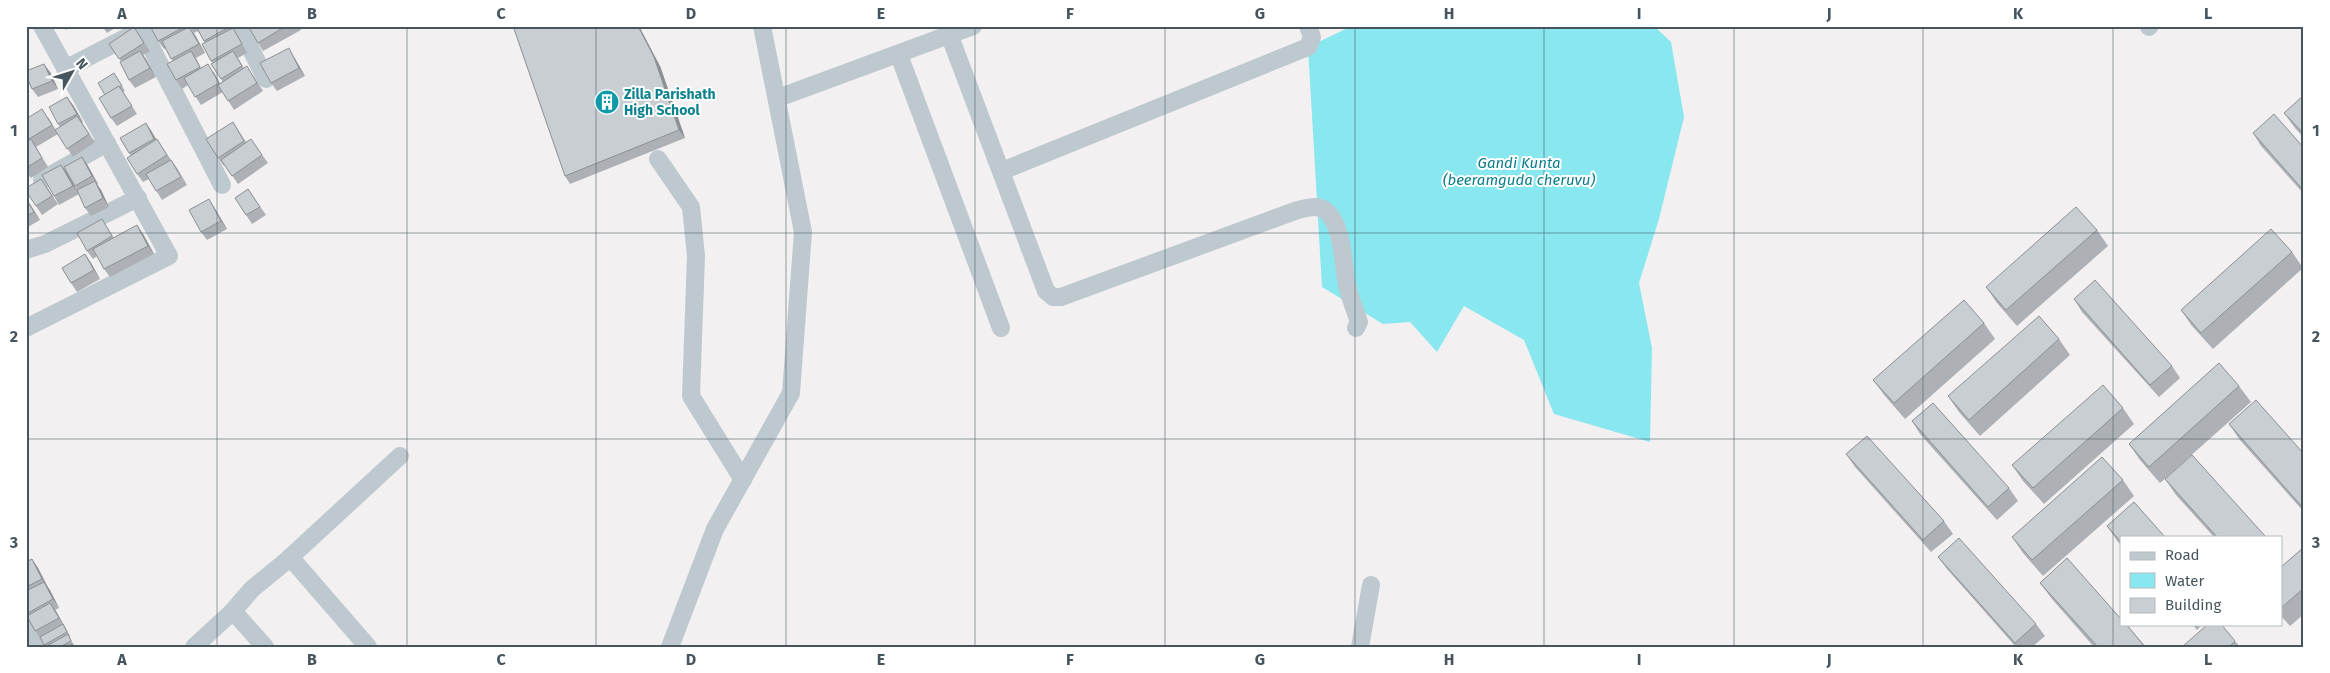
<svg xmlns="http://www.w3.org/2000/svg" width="2330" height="673" font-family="'Fira Sans',sans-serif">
  <rect width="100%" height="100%" fill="#f2f0f0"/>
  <path fill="#89e7ef" d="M 1352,26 L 1654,26 L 1671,42 L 1684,117 L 1659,219 L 1639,283 L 1652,348 L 1650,442 L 1554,414 L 1524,340 L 1464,306 L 1437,352 L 1410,322 L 1383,324 L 1322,287 L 1308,47 Z"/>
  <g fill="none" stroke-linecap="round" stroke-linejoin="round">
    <g stroke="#bdc9cf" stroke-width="18">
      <path d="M 140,26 L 222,185"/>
      <path d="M 239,26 L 266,79"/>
      <path d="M 946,26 L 1046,291 L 1053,297 L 1061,297 L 1295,211 C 1305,208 1317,204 1326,211 C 1343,225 1343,265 1347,285 C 1350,298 1355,310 1359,322 L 1356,328"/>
      <path d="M 2149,27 L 2150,26"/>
      <path d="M 899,55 L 1001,328"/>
      <path d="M 65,69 L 131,35"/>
      <path d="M 778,98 L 973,26"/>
      <path d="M 658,159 L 691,207 L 696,256 L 691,396 L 743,480"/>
      <path d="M 1002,171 L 1308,47 L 1312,37 L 1308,26"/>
      <path d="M 42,180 L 107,143"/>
      <path d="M 26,250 L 45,244 L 138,198"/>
      <path d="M 26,328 L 169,256 L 42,26"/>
      <path d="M 290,557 L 368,647"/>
      <path d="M 233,611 L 265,647"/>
      <path d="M 26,626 L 37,647"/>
      <path d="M 194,647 L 233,611 L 252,589 L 285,562 L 400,456"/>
      <path d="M 670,647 L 715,529 L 791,393 L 803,232 L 762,26"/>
      <path d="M 1360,647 L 1371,585"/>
    </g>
  </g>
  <g fill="#adb1b5">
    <path d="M 63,26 L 71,26 L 66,30 Z"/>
    <path d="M 102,26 L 118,26 L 107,33 Z"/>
    <path d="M 185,26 L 186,29 L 189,27 L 195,35 L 205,53 L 196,58 L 201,68 L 214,72 L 220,83 L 223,82 L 211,64 L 213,63 L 211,61 L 205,43 L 198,31 L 194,33 L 189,26 L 230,26 L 238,36 L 247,53 L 238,58 L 244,68 L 253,75 L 263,91 L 234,110 L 223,92 L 201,105 L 188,85 L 182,89 L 176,80 L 173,61 L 166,48 L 164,49 L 158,41 Z"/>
    <path d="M 248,26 L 299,26 L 301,30 L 263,51 Z"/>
    <path d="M 134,27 L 150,51 L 143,55 L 156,77 L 135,88 L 129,80 L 121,61 L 109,44 Z"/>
    <path d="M 294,57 L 305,76 L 277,91 L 271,83 Z"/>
    <path d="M 660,66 L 685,138 L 570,184 L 565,176 Z"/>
    <path d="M 50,72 L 58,89 L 38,97 L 32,89 Z"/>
    <path d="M 114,73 L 125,91 L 123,92 L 137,114 L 117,126 L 111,118 L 105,95 Z"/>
    <path d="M 2304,95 L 2304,138 L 2295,128 L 2284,113 Z"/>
    <path d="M 73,105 L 83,122 L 82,123 L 95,142 L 73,157 L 58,134 L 36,147 L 48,167 L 31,178 L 26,172 L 26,142 L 29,140 L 29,139 L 48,117 L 56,130 L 60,127 L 58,124 Z"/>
    <path d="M 233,122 L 246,142 L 251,139 L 268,163 L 238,184 L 225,165 L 224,166 L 218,158 Z"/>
    <path d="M 146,123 L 156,139 L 177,168 L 187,185 L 162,200 L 149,179 L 143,182 L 137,174 L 131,156 L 129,153 Z"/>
    <path d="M 2253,133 L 2304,148 L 2304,194 L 2261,146 Z"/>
    <path d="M 82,157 L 88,166 L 98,184 L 97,185 L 101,190 L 109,207 L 91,216 L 85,208 L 77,190 L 75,186 Z"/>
    <path d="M 61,165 L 67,173 L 79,194 L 59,205 L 54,196 Z"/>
    <path d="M 47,187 L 58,204 L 42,215 L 36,206 Z"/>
    <path d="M 248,189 L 266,215 L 252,224 L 235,198 Z"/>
    <path d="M 26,198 L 40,220 L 26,228 Z"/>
    <path d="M 214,207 L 227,229 L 207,240 L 201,232 Z"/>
    <path d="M 102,219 L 114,238 L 137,225 L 143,234 L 154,254 L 110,277 L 104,269 L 97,256 L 93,259 L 87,251 Z"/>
    <path d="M 2097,230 L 2108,246 L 2017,326 L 1997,303 L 1986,287 Z"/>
    <path d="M 2292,252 L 2303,268 L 2213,349 L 2192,326 L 2181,310 Z"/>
    <path d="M 85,254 L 91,263 L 100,279 L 77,292 L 71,283 Z"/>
    <path d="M 2074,299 L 2172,366 L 2180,378 L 2159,397 L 2082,312 Z"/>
    <path d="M 1984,323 L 1995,339 L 1905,419 L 1885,396 L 1873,380 Z"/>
    <path d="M 2059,339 L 2070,355 L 1980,436 L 1959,412 L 1948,396 Z"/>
    <path d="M 2239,386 L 2251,402 L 2160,483 L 2140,460 L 2129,444 Z"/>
    <path d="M 2123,408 L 2134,424 L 2044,504 L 2023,481 L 2012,465 Z"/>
    <path d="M 1912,421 L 2009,488 L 2018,501 L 1997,520 L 1920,434 Z"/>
    <path d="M 2229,424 L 2304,454 L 2304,512 L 2240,440 Z"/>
    <path d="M 1846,454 L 1944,521 L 1953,534 L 1931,552 L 1855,467 Z"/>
    <path d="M 2165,479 L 2266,537 L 2214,537 L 2176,495 Z"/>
    <path d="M 2123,480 L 2134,496 L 2043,576 L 2023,553 L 2012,537 Z"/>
    <path d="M 2107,526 L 2121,537 L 2121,545 L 2118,542 Z"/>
    <path d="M 2304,547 L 2304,614 L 2290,626 L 2281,616 L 2281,567 Z"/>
    <path d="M 1938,557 L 2036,624 L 2045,636 L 2032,647 L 2016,647 L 1947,569 Z"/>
    <path d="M 32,559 L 38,568 L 59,608 L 55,610 L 70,636 L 69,637 L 74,645 L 73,645 L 74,647 L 45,647 L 26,615 L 26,562 Z"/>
    <path d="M 2040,583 L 2126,624 L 2146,647 L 2094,647 L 2052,599 Z"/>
    <path d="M 2192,624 L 2203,624 L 2197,630 Z"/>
    <path d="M 2235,641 L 2240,647 L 2182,647 Z"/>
  </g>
  <g fill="#8d9093">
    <path d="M 638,26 L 639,26 L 660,66 L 685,138 L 679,130 Z"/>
    <path d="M 189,27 L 195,35 L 205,53 L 199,44 Z"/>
    <path d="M 289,48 L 294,57 L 305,76 L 299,68 Z"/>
    <path d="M 140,51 L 146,59 L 156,77 L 150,68 Z"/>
    <path d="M 44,64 L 50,72 L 58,89 L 52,81 Z"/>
    <path d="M 67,97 L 73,105 L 83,122 L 77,114 Z"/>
    <path d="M 146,123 L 152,132 L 160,147 L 154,139 Z"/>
    <path d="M 82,157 L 88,166 L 98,184 L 92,176 Z"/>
    <path d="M 61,165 L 67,173 L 79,194 L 73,186 Z"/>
    <path d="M 95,181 L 101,190 L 109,207 L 103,198 Z"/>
    <path d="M 26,198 L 28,201 L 40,220 L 34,212 Z"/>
    <path d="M 209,199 L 214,207 L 227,229 L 221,221 Z"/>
    <path d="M 137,225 L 143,234 L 154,254 L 148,246 Z"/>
    <path d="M 85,254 L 91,263 L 100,279 L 94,270 Z"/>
    <path d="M 32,559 L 38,568 L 48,588 L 42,579 Z"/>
    <path d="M 44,582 L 50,590 L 59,608 L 53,599 Z"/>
    <path d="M 50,603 L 56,611 L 70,636 L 59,618 Z"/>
  </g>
  <g fill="#c9ced2" stroke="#8d9093">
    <path d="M 150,26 L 183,26 L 184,27 L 158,41 Z"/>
    <path d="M 196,26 L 228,26 L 229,27 L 204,41 Z"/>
    <path d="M 248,26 L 286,26 L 258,43 Z"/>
    <path d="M 513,26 L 638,26 L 654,57 L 679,130 L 565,176 Z"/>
    <path d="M 134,27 L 144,43 L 119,59 L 109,44 Z"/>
    <path d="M 189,27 L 199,44 L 171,59 L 162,41 Z"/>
    <path d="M 233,28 L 242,44 L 211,61 L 202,44 Z"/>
    <path d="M 289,48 L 299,68 L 271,83 L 260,63 Z"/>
    <path d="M 140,51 L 150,68 L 129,80 L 120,62 Z"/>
    <path d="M 191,51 L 200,67 L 176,80 L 167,64 Z"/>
    <path d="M 233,51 L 242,66 L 221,79 L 211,64 Z"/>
    <path d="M 44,64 L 52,81 L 32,89 L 26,75 L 26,71 Z"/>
    <path d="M 208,64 L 219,83 L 195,97 L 184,78 Z"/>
    <path d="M 247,66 L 257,83 L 228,101 L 218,85 Z"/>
    <path d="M 114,73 L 122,86 L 120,87 L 119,86 L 105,95 L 98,83 Z"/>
    <path d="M 119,86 L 132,106 L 111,118 L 99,98 Z"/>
    <path d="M 2304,95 L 2304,134 L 2284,113 Z"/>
    <path d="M 67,97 L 77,114 L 58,124 L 49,107 Z"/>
    <path d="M 42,109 L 52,125 L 29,139 L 26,135 L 26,119 Z"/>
    <path d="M 2274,114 L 2304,148 L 2304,191 L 2253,133 Z"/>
    <path d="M 77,116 L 89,134 L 67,149 L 55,130 Z"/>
    <path d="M 233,122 L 244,141 L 218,158 L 206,139 Z"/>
    <path d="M 146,123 L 154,139 L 129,153 L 120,138 Z"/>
    <path d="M 31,139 L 42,158 L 26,168 L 26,142 Z"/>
    <path d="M 157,139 L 167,155 L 137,174 L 127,158 Z"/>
    <path d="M 251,139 L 262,155 L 232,176 L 221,160 Z"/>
    <path d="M 82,157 L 92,176 L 75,186 L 64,167 Z"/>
    <path d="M 171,160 L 181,177 L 156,191 L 146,174 Z"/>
    <path d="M 61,165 L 73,186 L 54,196 L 42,175 Z"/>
    <path d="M 41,179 L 52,196 L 36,206 L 26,191 L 26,188 Z"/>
    <path d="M 95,181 L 103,198 L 85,208 L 77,190 Z"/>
    <path d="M 248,189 L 260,207 L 246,215 L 235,198 Z"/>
    <path d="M 26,199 L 34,212 L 26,216 Z"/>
    <path d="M 209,199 L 221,221 L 201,232 L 189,210 Z"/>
    <path d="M 2076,207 L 2097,230 L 2006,310 L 1986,287 Z"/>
    <path d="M 102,219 L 112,236 L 87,251 L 77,233 Z"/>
    <path d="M 137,225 L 148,246 L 104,269 L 93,249 Z"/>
    <path d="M 2271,229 L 2292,252 L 2201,333 L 2181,310 Z"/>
    <path d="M 85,254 L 94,270 L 71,283 L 62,268 Z"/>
    <path d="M 2095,280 L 2172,366 L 2150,385 L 2074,299 Z"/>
    <path d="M 1964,300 L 1984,323 L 1894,403 L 1873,380 Z"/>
    <path d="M 2039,316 L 2059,339 L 1969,420 L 1948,396 Z"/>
    <path d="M 2219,363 L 2239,386 L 2149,467 L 2129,444 Z"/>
    <path d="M 2103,385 L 2123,408 L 2033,488 L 2012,465 Z"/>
    <path d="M 2256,400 L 2304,454 L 2304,509 L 2229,424 Z"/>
    <path d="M 1933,403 L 2009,488 L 1988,507 L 1912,421 Z"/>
    <path d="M 1867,436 L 1944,521 L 1923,540 L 1846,454 Z"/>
    <path d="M 2192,455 L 2266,537 L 2217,537 L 2165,479 Z"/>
    <path d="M 2102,457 L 2123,480 L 2032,560 L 2012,537 Z"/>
    <path d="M 2134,502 L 2165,537 L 2121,537 L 2121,542 L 2107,526 Z"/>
    <path d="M 1959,538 L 2036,624 L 2015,643 L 1938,557 Z"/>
    <path d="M 2304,547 L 2304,588 L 2281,608 L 2281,567 Z"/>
    <path d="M 2067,558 L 2121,619 L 2121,624 L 2126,624 L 2145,647 L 2098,647 L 2040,583 Z"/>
    <path d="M 32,559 L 42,579 L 26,587 L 26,562 Z"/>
    <path d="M 44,582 L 53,599 L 26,614 L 26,591 Z"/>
    <path d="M 50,603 L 59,618 L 35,631 L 27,616 Z"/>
    <path d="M 63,624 L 67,632 L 44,645 L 40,637 Z"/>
    <path d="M 2208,624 L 2221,624 L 2235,641 L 2229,647 L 2182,647 Z"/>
    <path d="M 68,634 L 71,641 L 60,647 L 45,647 Z"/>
    <path d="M 72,644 L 73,647 L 67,647 Z"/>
  </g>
  <path fill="none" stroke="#47565e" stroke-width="1" stroke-opacity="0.55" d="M 217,26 L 217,647M 407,26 L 407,647M 596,26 L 596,647M 786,26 L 786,647M 975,26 L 975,647M 1165,26 L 1165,647M 1355,26 L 1355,647M 1544,26 L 1544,647M 1734,26 L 1734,647M 1923,26 L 1923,647M 2113,26 L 2113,647M 26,233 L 2304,233M 26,439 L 2304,439"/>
  <defs>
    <symbol id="building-disc" viewBox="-11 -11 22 22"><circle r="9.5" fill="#0f9aa8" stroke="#fff"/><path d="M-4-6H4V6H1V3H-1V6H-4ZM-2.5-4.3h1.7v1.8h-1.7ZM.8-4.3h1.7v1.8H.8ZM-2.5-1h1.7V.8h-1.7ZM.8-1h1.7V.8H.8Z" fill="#fff"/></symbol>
  </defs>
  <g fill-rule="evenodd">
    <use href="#building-disc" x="593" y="88" width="28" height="28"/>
  </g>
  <g text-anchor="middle" stroke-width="4" stroke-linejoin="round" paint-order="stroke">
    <g font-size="14" font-weight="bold" fill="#0d838f" stroke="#fff" text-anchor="start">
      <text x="624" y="99">Zilla Parishath<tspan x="624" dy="16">High School</tspan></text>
    </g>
    <g font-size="15" font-style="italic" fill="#0a7e89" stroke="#fff">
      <text x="1519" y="168">Gandi Kunta<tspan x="1519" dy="17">(beeramguda cheruvu)</tspan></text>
    </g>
  </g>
  <rect width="2330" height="673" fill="none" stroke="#ffffff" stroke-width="55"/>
  <rect x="2120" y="536" width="162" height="90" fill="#ffffff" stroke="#b5bbbf"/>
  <rect x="2130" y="552" width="25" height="8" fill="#bdc9cf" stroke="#b5bbbf"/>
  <text x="2165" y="560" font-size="15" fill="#47565e">Road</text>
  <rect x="2130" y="573" width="25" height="15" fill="#89e7ef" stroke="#b5bbbf"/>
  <text x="2165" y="586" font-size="15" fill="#47565e">Water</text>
  <rect x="2130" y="598" width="25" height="15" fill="#c9ced2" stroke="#b5bbbf"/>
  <text x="2165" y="610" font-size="15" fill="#47565e">Building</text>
  <g transform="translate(72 72) rotate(51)" stroke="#ffffff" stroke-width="4" paint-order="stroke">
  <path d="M0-4L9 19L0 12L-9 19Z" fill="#47565e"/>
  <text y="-8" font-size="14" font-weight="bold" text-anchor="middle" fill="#47565e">N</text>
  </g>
  <rect x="28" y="28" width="2274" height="618" fill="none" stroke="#47565e" stroke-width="2"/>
  <g font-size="16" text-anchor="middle" font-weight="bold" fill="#47565e">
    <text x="122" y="19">A</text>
    <text x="312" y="19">B</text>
    <text x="501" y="19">C</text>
    <text x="691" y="19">D</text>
    <text x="881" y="19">E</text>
    <text x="1070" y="19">F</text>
    <text x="1260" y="19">G</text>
    <text x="1449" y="19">H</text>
    <text x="1639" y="19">I</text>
    <text x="1829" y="19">J</text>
    <text x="2018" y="19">K</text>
    <text x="2208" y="19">L</text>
    <text x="14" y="136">1</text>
    <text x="2316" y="136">1</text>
    <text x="14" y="342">2</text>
    <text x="2316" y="342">2</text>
    <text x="14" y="548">3</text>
    <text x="2316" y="548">3</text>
    <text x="122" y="665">A</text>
    <text x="312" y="665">B</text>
    <text x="501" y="665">C</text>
    <text x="691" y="665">D</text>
    <text x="881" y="665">E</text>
    <text x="1070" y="665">F</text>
    <text x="1260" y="665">G</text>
    <text x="1449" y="665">H</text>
    <text x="1639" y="665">I</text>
    <text x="1829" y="665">J</text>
    <text x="2018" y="665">K</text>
    <text x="2208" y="665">L</text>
  </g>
</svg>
